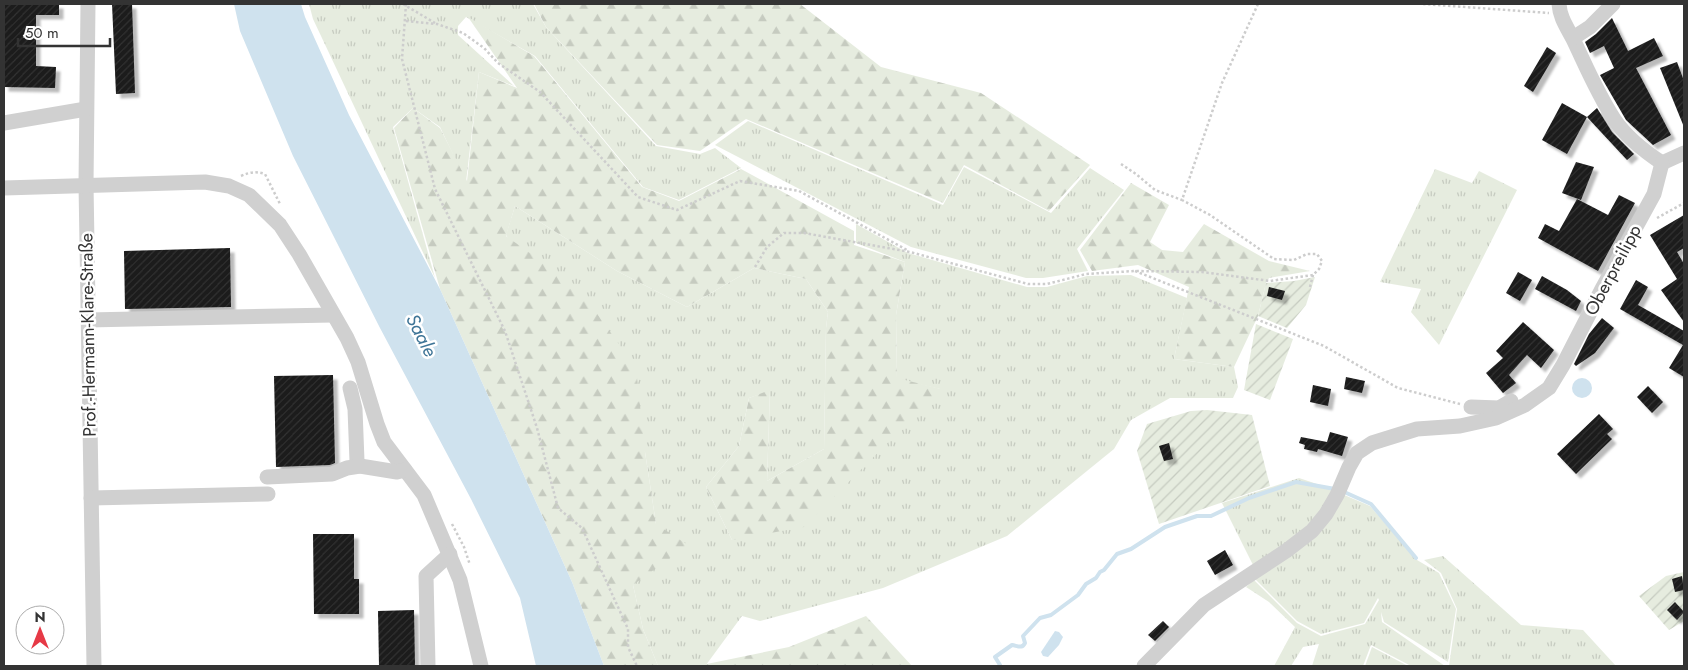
<svg xmlns="http://www.w3.org/2000/svg" width="1688" height="670" font-family="Jost,sans-serif">
  <defs>
    <pattern id="grass-tufts" width="24" height="20" patternUnits="userSpaceOnUse" patternTransform="scale(1.25)"><rect width="24" height="20" fill="#e6ecdf"/><path d="M3 7l-1-3M5 7V3M7 7l1-3M15 17l-1-3M17 17v-4M19 17l1-3" fill="none" stroke="#c6cbc0"/></pattern>
    <pattern id="forest-firs" width="22" height="20" patternUnits="userSpaceOnUse" patternTransform="scale(1.25)"><rect width="22" height="20" fill="#e6ecdf"/><path d="M5 1l3.5 6h-7zM16 11l3.5 6h-7z" fill="#c6cbc0"/></pattern>
    <pattern id="garden-furrows" width="10" height="10" patternUnits="userSpaceOnUse" patternTransform="scale(1.25)"><rect width="10" height="10" fill="#e6ecdf"/><path d="M-1 1l2-2M0 10L10 0M9 11l2-2" fill="none" stroke="#c6cbc0"/></pattern>
    <pattern id="building-hatch" width="6" height="6" patternUnits="userSpaceOnUse" patternTransform="scale(1.25)"><rect width="6" height="6" fill="#1a1a1a"/><path d="M-1 1l2-2M0 6l6-6M5 7l2-2" fill="none" stroke="#333"/></pattern>
    <filter id="shadow"><feDropShadow dx="4.5" dy="4.5" stdDeviation="1" flood-color="#0004"/></filter>
  </defs>
  <rect width="100%" height="100%" fill="#fff"/>
  <g fill="url(#grass-tufts)">
    <path d="M 309,4 L 533,4 L 546,27 L 656,146 L 700,154 L 715,148 L 741,168 L 679,200 L 643,187 L 535,56 L 466,17 L 458,26 L 458,35 L 514,86 L 479,72 L 466,182 L 440,127 L 413,108 L 393,127 L 435,278 L 313,19 Z"/>
    <path d="M 748,121 L 943,205 L 964,167 L 1051,213 L 1090,168 L 1124,190 L 1077,249 L 1088,271 L 1043,278 L 1026,278 L 911,247 L 715,145 Z"/>
    <path d="M 1435,169 L 1472,183 L 1479,171 L 1517,190 L 1439,345 L 1411,312 L 1421,289 L 1380,282 Z"/>
    <path d="M 515,206 L 617,271 L 687,307 L 754,268 L 806,279 L 828,312 L 826,328 L 824,449 L 767,481 L 770,391 L 749,398 L 739,446 L 706,487 L 732,540 L 940,389 L 897,379 L 896,315 L 905,262 L 856,243 L 856,224 L 908,253 L 1027,287 L 1047,287 L 1087,276 L 1131,275 L 1187,298 L 1174,359 L 1234,367 L 1238,387 L 1233,398 L 1170,398 L 1131,420 L 1114,449 L 1007,536 L 883,588 L 760,621 L 742,616 L 706,665 L 658,666 L 643,629 L 633,585 L 656,524 L 645,452 L 506,235 Z"/>
    <path d="M 1299,478 L 1335,490 L 1311,529 L 1253,565 L 1222,503 Z"/>
    <path d="M 1342,494 L 1370,506 L 1417,560 L 1439,573 L 1456,609 L 1448,662 L 1384,622 L 1381,612 L 1382,622 L 1445,666 L 1411,666 L 1371,645 L 1363,666 L 1312,666 L 1319,644 L 1303,647 L 1291,666 L 1274,666 L 1295,627 L 1269,602 L 1246,587 L 1254,580 L 1297,623 L 1321,636 L 1365,624 L 1379,600 L 1378,598 L 1364,623 L 1321,634 L 1297,621 L 1255,579 Z"/>
    <path d="M 1443,556 L 1521,625 L 1583,630 L 1616,666 L 1449,666 L 1457,609 L 1441,573 L 1424,560 Z"/>
    <path d="M 1372,647 L 1408,666 L 1365,666 Z"/>
  </g>
  <g fill="url(#forest-firs)">
    <path d="M 534,4 L 800,4 L 881,67 L 981,93 L 1090,165 L 1049,211 L 964,165 L 943,203 L 746,119 L 700,151 L 657,145 L 546,27 Z"/>
    <path d="M 468,17 L 534,56 L 642,187 L 679,201 L 741,169 L 854,231 L 854,245 L 905,262 L 896,315 L 897,378 L 941,389 L 804,527 L 732,540 L 706,487 L 739,446 L 749,398 L 770,390 L 767,481 L 824,449 L 826,328 L 828,312 L 806,279 L 754,268 L 687,307 L 617,271 L 515,206 L 506,236 L 578,287 L 636,368 L 645,452 L 656,524 L 688,545 L 633,585 L 643,629 L 658,666 L 604,666 L 572,582 L 440,289 L 394,128 L 413,108 L 440,128 L 467,181 L 479,72 L 517,88 Z"/>
    <path d="M 1131,183 L 1169,205 L 1150,242 L 1162,250 L 1183,252 L 1204,224 L 1269,261 L 1310,271 L 1269,278 L 1266,283 L 1258,316 L 1234,367 L 1174,359 L 1189,287 L 1138,265 L 1092,271 L 1080,250 Z"/>
    <path d="M 866,616 L 912,666 L 697,666 L 789,647 Z"/>
  </g>
  <g fill="url(#garden-furrows)">
    <path d="M 1315,277 L 1306,305 L 1287,328 L 1258,316 L 1266,283 L 1294,281 Z"/>
    <path d="M 1256,324 L 1293,339 L 1270,400 L 1244,390 Z"/>
    <path d="M 1207,410 L 1252,415 L 1270,486 L 1159,524 L 1137,451 L 1147,424 L 1191,411 Z"/>
    <path d="M 1684,572 L 1684,621 L 1669,630 L 1639,596 L 1666,576 Z"/>
  </g>
  <g fill="#cfe2ee">
    <path d="M 234,4 L 301,4 L 305,17 L 349,115 L 440,289 L 572,582 L 604,666 L 536,666 L 520,598 L 471,499 L 380,328 L 293,156 L 240,31 Z"/>
    <circle cx="1582" cy="388" r="10"/>
    <path d="M 1055,631 L 1059,632 L 1063,637 L 1059,645 L 1048,657 L 1043,656 L 1041,652 Z"/>
  </g>
  <g fill="none" stroke-linecap="round" stroke-linejoin="round">
    <g stroke="#cfe2ee" stroke-width="4">
      <path d="M 1342,491 L 1371,504 L 1416,558"/>
      <path d="M 999,666 L 1000,665 L 995,657 L 1012,645 C 1018,646 1022,649 1025,643 L 1023,636 L 1040,618 L 1051,615 L 1078,595 L 1086,584 L 1096,578 L 1100,572 L 1104,570 L 1117,554 L 1131,549 L 1165,527 L 1197,516 L 1211,516 L 1249,498 L 1296,482 L 1335,489"/>
    </g>
  </g>
  <g fill="url(#building-hatch)" filter="url(#shadow)">
    <path d="M 4,4 L 59,4 L 59,15 L 36,15 L 36,66 L 56,67 L 55,88 L 4,87 L 5,50 L 4,50 Z"/>
    <path d="M 112,4 L 132,4 L 135,93 L 116,94 Z"/>
    <path d="M 1612,18 L 1628,51 L 1654,38 L 1663,56 L 1636,68 L 1671,135 L 1653,145 L 1626,120 L 1600,75 L 1614,68 L 1604,46 L 1590,53 L 1585,42 L 1596,34 Z"/>
    <path d="M 1547,47 L 1556,53 L 1533,92 L 1524,86 Z"/>
    <path d="M 1677,62 L 1684,81 L 1684,127 L 1660,68 Z"/>
    <path d="M 1562,103 L 1587,117 L 1567,154 L 1542,140 Z"/>
    <path d="M 1597,108 L 1612,132 L 1634,154 L 1627,160 L 1587,117 Z"/>
    <path d="M 1576,162 L 1594,167 L 1581,200 L 1562,193 Z"/>
    <path d="M 1619,195 L 1635,203 L 1598,271 L 1538,238 L 1545,224 L 1559,231 L 1577,199 L 1608,215 Z"/>
    <path d="M 1684,215 L 1684,248 L 1677,252 L 1684,264 L 1684,322 L 1661,290 L 1677,279 L 1650,235 Z"/>
    <path d="M 230,248 L 231,307 L 125,309 L 124,251 Z"/>
    <path d="M 1518,272 L 1532,280 L 1520,301 L 1506,293 Z"/>
    <path d="M 1542,276 L 1567,290 L 1581,301 L 1576,311 L 1535,289 Z"/>
    <path d="M 1636,280 L 1648,287 L 1638,305 L 1684,331 L 1684,377 L 1669,368 L 1683,345 L 1620,309 Z"/>
    <path d="M 1269,287 L 1285,291 L 1282,300 L 1267,296 Z"/>
    <path d="M 1602,318 L 1614,328 L 1595,353 L 1576,366 L 1574,364 L 1589,334 Z"/>
    <path d="M 1523,322 L 1554,350 L 1541,368 L 1527,355 L 1509,375 L 1516,383 L 1503,393 L 1486,373 L 1503,358 L 1496,351 Z"/>
    <path d="M 333,375 L 335,463 L 330,465 L 276,467 L 274,376 Z"/>
    <path d="M 1346,377 L 1365,381 L 1362,393 L 1344,389 Z"/>
    <path d="M 1313,385 L 1331,389 L 1328,406 L 1310,402 Z"/>
    <path d="M 1648,386 L 1663,402 L 1652,413 L 1637,397 Z"/>
    <path d="M 1599,414 L 1613,429 L 1607,434 L 1612,439 L 1576,474 L 1557,454 Z"/>
    <path d="M 1330,432 L 1348,437 L 1342,456 L 1318,449 L 1317,452 L 1304,449 L 1305,445 L 1299,443 L 1301,437 L 1327,442 Z"/>
    <path d="M 1169,443 L 1173,459 L 1164,461 L 1159,446 Z"/>
    <path d="M 313,534 L 354,534 L 354,579 L 359,579 L 359,614 L 314,614 Z"/>
    <path d="M 1225,550 L 1233,565 L 1215,575 L 1207,561 Z"/>
    <path d="M 1682,576 L 1684,590 L 1675,592 L 1672,579 Z"/>
    <path d="M 1675,602 L 1684,612 L 1677,620 L 1667,610 Z"/>
    <path d="M 414,610 L 415,666 L 379,666 L 378,611 Z"/>
    <path d="M 1163,621 L 1169,627 L 1155,641 L 1148,635 Z"/>
  </g>
  <g fill="none" stroke-linecap="round" stroke-linejoin="round">
    <g stroke="#cdcdcd" stroke-width="2.5" stroke-dasharray="2.5 2.5" stroke-linecap="butt">
      <path d="M 403,4 L 435,23"/>
      <path d="M 406,4 L 402,59 L 435,189 L 505,331 L 537,428 L 558,508 L 582,528 L 628,629 L 628,647 L 637,666"/>
      <path d="M 1423,4 L 1549,13"/>
      <path d="M 406,21 L 437,24 L 463,33 L 484,48 L 498,63 L 540,92 L 638,197 L 677,210 L 740,181 L 799,191 L 907,250"/>
      <path d="M 1121,164 L 1136,174 L 1155,190 L 1182,200"/>
      <path d="M 241,176 C 250,172 256,171 265,174 L 280,204"/>
      <path d="M 1657,218 L 1684,203"/>
      <path d="M 755,267 L 767,247 L 784,233 L 804,233 L 910,252 L 1028,284 L 1047,284 L 1086,274 L 1134,271 L 1202,272 L 1270,281 L 1313,275 L 1319,269 L 1322,261 L 1317,254 L 1307,254 L 1294,260 L 1274,259 L 1210,215 L 1182,200 L 1222,83 L 1258,4"/>
      <path d="M 1135,271 L 1324,346 L 1398,388 L 1460,404"/>
      <path d="M 1310,287 L 1313,275"/>
      <path d="M 452,524 L 464,547 L 470,565"/>
    </g>
    <g stroke="#d0d0d0" stroke-width="15">
      <path d="M 88,4 L 86,184 L 94,666"/>
      <path d="M 1559,4 C 1560,18 1567,27 1573,39 C 1586,66 1597,93 1614,119 C 1626,137 1644,151 1662,163"/>
      <path d="M 1573,38 L 1590,27 L 1613,4"/>
      <path d="M 4,123 L 86,109"/>
      <path d="M 1662,163 L 1684,153"/>
      <path d="M 4,188 L 205,182 L 229,186 L 249,195 L 280,225 L 299,254 L 347,338 L 358,362 L 377,424 L 384,442 L 424,495 L 460,580 L 481,666"/>
      <path d="M 87,320 L 333,315"/>
      <path d="M 350,388 L 355,409 L 357,461 L 360,466"/>
      <path d="M 1471,407 L 1499,408 L 1511,401"/>
      <path d="M 267,477 L 332,474 L 347,468 L 360,466 L 397,472 L 405,470"/>
      <path d="M 91,498 L 268,494"/>
      <path d="M 428,666 L 426,576 L 450,554"/>
      <path d="M 1144,666 L 1204,605 L 1286,551 L 1312,531 L 1326,514 L 1337,495 L 1349,467 L 1357,453 L 1372,443 L 1417,429 L 1460,426 L 1496,418 L 1525,405 L 1549,388 L 1563,365 L 1603,287 L 1654,194 L 1662,163"/>
    </g>
  </g>
  <g text-anchor="middle" stroke-width="5" stroke-linejoin="round" paint-order="stroke">
    <g font-size="18" fill="#333" stroke="#fff">
      <text transform="translate(1613 270) rotate(-62)" y="6">Oberpreilipp</text>
      <text transform="translate(88 335) rotate(-91)" y="6">Prof.-Hermann-Klare-Straße</text>
    </g>
    <g font-size="19" font-style="italic" fill="#3f7597" stroke="#fff">
      <text transform="translate(422 335) rotate(63)" y="7">Saale</text>
    </g>
  </g>
  <rect width="1688" height="670" fill="none" stroke="#333333" stroke-width="10"/>
  <g transform="translate(40 630)"><circle r="24" fill="#ffffff" stroke="#adadad"/>
  <path d="M0-4L9 19L0 12L-9 19Z" fill="#e63946"/>
  <text y="-8" font-size="14" font-weight="bold" text-anchor="middle" fill="#333333">N</text>
  </g>
  <path d="M18 38v8h92v-8" fill="none" stroke="#333333" stroke-width="2.5"/>
  <text x="25" y="38" font-size="15" fill="#333333" stroke="#ffffff" stroke-width="4" paint-order="stroke">50 m</text>
</svg>
